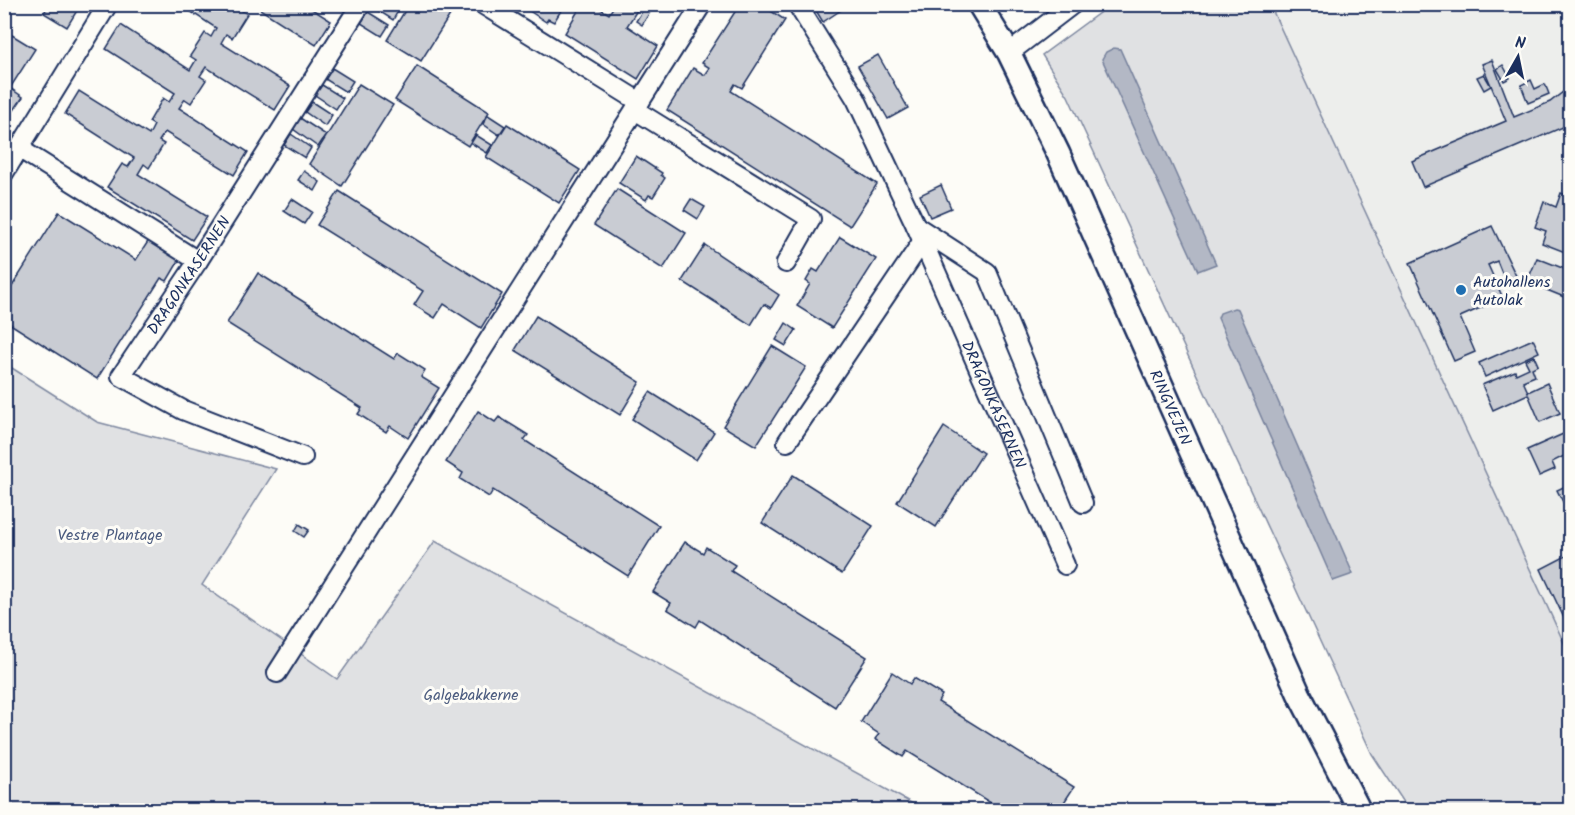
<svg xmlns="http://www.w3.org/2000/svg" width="1575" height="815" font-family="Kalam,sans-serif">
  <rect width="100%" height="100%" fill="#fdfcf7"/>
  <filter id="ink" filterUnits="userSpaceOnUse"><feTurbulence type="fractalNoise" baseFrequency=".0167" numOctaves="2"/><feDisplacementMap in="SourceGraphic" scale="12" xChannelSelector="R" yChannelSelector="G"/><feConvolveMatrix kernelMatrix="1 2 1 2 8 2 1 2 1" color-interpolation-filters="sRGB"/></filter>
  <g filter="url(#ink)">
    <path fill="#edeeec" d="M 1270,5 L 1570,5 L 1570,656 Z"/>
    <g fill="#e0e1e3" stroke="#7e88a0" stroke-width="1.5">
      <path d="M 1110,5 L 1270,5 L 1570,656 L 1570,810 L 1409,810 L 1372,754 L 1068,96 L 1042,55 Z"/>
      <path d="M 4,363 L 97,422 L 276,469 L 202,585 L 337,679 L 435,541 L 924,810 L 5,810 Z"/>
    </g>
    <g fill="#b3b8c5" stroke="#76819c" stroke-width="1.5">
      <path d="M 1114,48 L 1120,49 L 1216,264 L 1198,271 L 1102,59 L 1106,52 Z"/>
      <path d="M 1234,308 L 1238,309 L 1353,574 L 1333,581 L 1218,318 L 1220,313 Z"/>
    </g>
    <g fill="#c9ccd3" stroke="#1b2f5e" stroke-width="1.5">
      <path d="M 49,4 L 81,4 L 67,27 L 44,13 Z"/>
      <path d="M 179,4 L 245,4 L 241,10 L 247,14 L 232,38 L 226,34 L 221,43 L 290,86 L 275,110 L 206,67 L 200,76 L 206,80 L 191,103 L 185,99 L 179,108 L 248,152 L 234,175 L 165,132 L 159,141 L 164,144 L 149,168 L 144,164 L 138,174 L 207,217 L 192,240 L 107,187 L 122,164 L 128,167 L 134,158 L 65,114 L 79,91 L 149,135 L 154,125 L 149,122 L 163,98 L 169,102 L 175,93 L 106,49 L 121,25 L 190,70 L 196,60 L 190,56 L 205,33 L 211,37 L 216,28 Z"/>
      <path d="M 252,4 L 304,4 L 331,21 L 316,45 Z"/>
      <path d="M 372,4 L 392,4 L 399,9 L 393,20 L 371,6 Z"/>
      <path d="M 409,4 L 457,4 L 421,61 L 387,40 Z"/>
      <path d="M 519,4 L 565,4 L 554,22 L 548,19 L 546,22 Z"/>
      <path d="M 582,4 L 593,4 L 609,14 L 615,4 L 641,4 L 627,26 L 658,46 L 638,79 L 565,33 Z"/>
      <path d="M 740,4 L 760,4 L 785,20 L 742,88 L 735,84 L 731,91 L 877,184 L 850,226 L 667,110 L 693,68 L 705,75 L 710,68 L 702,63 Z"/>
      <path d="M 812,4 L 850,4 L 823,22 Z"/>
      <path d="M 646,5 L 652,9 L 642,25 L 636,21 Z"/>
      <path d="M 368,12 L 389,25 L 382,36 L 361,23 Z"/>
      <path d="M 12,35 L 35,49 L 10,88 L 23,97 L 4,125 L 4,47 Z"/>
      <path d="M 878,55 L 908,108 L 888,119 L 858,66 Z"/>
      <path d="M 1492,60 L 1514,117 L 1550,102 L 1563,92 L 1570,109 L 1570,124 L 1423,187 L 1412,161 L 1506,121 L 1482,64 Z"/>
      <path d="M 1503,65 L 1510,78 L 1504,81 L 1497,69 Z"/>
      <path d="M 417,66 L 489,112 L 468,146 L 395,100 Z"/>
      <path d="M 332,68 L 353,81 L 346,92 L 325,79 Z"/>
      <path d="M 1484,74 L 1491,86 L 1484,90 L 1477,77 Z"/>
      <path d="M 1531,80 L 1535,89 L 1545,84 L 1549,94 L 1528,103 L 1521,85 Z"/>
      <path d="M 359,84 L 393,105 L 342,186 L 309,164 Z"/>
      <path d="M 322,85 L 343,98 L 336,109 L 315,95 Z"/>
      <path d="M 312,102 L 332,115 L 325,126 L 305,112 Z"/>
      <path d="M 488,115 L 505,126 L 499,135 L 483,124 Z"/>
      <path d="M 300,118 L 326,135 L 318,147 L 293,129 Z"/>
      <path d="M 507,124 L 580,170 L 559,203 L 486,157 Z"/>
      <path d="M 291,134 L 311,148 L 305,158 L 284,145 Z"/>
      <path d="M 476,135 L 492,145 L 487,153 L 471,143 Z"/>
      <path d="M 636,156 L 662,173 L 661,175 L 665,178 L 653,197 L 649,195 L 646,200 L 619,183 Z"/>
      <path d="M 304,171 L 320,182 L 315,191 L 298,180 Z"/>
      <path d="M 941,185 L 951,208 L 930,217 L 920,195 Z"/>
      <path d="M 617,189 L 686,233 L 663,269 L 594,225 Z"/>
      <path d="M 339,191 L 502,294 L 481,328 L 444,304 L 435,318 L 414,305 L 423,291 L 317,225 Z"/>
      <path d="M 1570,192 L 1570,254 L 1542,243 L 1546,231 L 1535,227 L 1544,202 L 1556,207 L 1561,193 L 1569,196 Z"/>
      <path d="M 292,199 L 312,212 L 304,224 L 284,211 Z"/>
      <path d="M 691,199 L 705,207 L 698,219 L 684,210 Z"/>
      <path d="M 59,212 L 136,260 L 149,240 L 180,259 L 167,281 L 161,278 L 97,379 L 4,320 L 4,299 Z"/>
      <path d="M 1492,226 L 1517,278 L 1506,283 L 1497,261 L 1488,265 L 1503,298 L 1460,317 L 1475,352 L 1454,361 L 1410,263 Z"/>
      <path d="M 840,237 L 876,259 L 832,328 L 797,306 L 810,284 L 806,281 L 813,269 L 818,272 Z"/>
      <path d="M 705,245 L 779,295 L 771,308 L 764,304 L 751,325 L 682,281 Z"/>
      <path d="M 1537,258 L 1570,271 L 1570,313 L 1565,311 L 1569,299 L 1527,282 Z"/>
      <path d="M 258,273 L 394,359 L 398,353 L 425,370 L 421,377 L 439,388 L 408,438 L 390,426 L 386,432 L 358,414 L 362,408 L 227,323 Z"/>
      <path d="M 536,316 L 640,382 L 620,415 L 515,350 Z"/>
      <path d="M 786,323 L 796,330 L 786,346 L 776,340 Z"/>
      <path d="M 1533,339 L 1539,352 L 1485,377 L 1479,363 Z"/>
      <path d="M 772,346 L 806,367 L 756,446 L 723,426 Z"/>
      <path d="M 1534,356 L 1538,365 L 1532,368 L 1535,376 L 1523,381 L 1528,392 L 1547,383 L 1560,413 L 1540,422 L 1528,394 L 1493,410 L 1482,385 L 1515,371 L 1516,374 L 1529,368 L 1525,360 Z"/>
      <path d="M 650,392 L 714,432 L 696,460 L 632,419 Z"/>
      <path d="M 478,411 L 495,422 L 499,417 L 528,435 L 524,440 L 659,526 L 628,576 L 493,490 L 489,497 L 460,479 L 463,473 L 446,462 Z"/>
      <path d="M 944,427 L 983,453 L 936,527 L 897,502 Z"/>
      <path d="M 1570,431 L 1570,453 L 1552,462 L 1555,469 L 1539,476 L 1527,450 Z"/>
      <path d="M 793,475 L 873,526 L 842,574 L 762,523 Z"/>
      <path d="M 1570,484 L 1570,503 L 1565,506 L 1557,490 Z"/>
      <path d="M 299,524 L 309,530 L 304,537 L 295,531 Z"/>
      <path d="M 685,542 L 703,553 L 706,547 L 735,565 L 731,571 L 867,657 L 835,707 L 700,620 L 696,627 L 667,609 L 671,603 L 653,592 Z"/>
      <path d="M 1570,554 L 1570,602 L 1565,605 L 1570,615 L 1564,618 L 1541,569 Z"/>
      <path d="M 892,672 L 910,684 L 914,678 L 942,695 L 938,702 L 1074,787 L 1059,810 L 1002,810 L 907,751 L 903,757 L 875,739 L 879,734 L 861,722 Z"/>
    </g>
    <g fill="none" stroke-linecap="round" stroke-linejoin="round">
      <defs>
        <g id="minor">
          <path d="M 482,4 L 640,102"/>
          <path id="s1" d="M 797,4 L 856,99 L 916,226 L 1065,565"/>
          <path d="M 1009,53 L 1073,4"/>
          <path d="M 635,110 L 811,219 L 786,263"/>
          <path d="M 20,149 L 198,261"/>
          <path d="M 4,173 L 108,4"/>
          <path d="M 916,226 L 987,272 L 1083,503"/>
          <path d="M 787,442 L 922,242"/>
          <path id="s2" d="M 303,457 L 183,410 L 121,376 L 198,261 L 361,4"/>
          <path d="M 277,673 L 702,4"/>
        </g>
        <g id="major">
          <path id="s3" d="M 979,4 L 1009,53 L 1058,153 L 1299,694 L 1359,810"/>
        </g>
      </defs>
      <use href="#minor" stroke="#1b2f5e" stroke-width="22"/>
      <use href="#major" stroke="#1b2f5e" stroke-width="27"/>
      <use href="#minor" stroke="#fdfcf7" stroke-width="18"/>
      <use href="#major" stroke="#fdfcf7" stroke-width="22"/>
    </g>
  </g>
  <circle fill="#1f6fb2" stroke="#fdfcf7" stroke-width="2" cx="1461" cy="290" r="6"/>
  <g text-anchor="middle" stroke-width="6" stroke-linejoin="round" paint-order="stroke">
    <g font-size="16" fill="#1b2f5e" stroke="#fdfcf7">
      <text dy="6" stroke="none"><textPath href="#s2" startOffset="321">DRAGONKASERNEN</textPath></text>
      <text dy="6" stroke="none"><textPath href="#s1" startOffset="447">DRAGONKASERNEN</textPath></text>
      <text dy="6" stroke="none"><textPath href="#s3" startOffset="447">RINGVEJEN</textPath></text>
    </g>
    <g font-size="16" fill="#1b2f5e" stroke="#fdfcf7" text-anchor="start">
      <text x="1473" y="287">Autohallens<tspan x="1473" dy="18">Autolak</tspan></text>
    </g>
    <g font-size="16" fill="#4c5c7f" stroke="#fdfcf7">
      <text x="110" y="540">Vestre Plantage</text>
      <text x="471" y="700">Galgebakkerne</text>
    </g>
  </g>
  <rect width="1575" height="815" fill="none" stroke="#fdfcf7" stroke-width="24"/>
  <rect x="12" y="12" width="1551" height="791" fill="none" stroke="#1b2f5e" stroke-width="2" filter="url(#ink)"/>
  <g transform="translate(1518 57) rotate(9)" stroke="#fdfcf7" stroke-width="4.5" paint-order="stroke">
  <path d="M0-4.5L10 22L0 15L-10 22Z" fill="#1b2f5e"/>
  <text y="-9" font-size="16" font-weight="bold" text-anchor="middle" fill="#1b2f5e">N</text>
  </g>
</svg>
